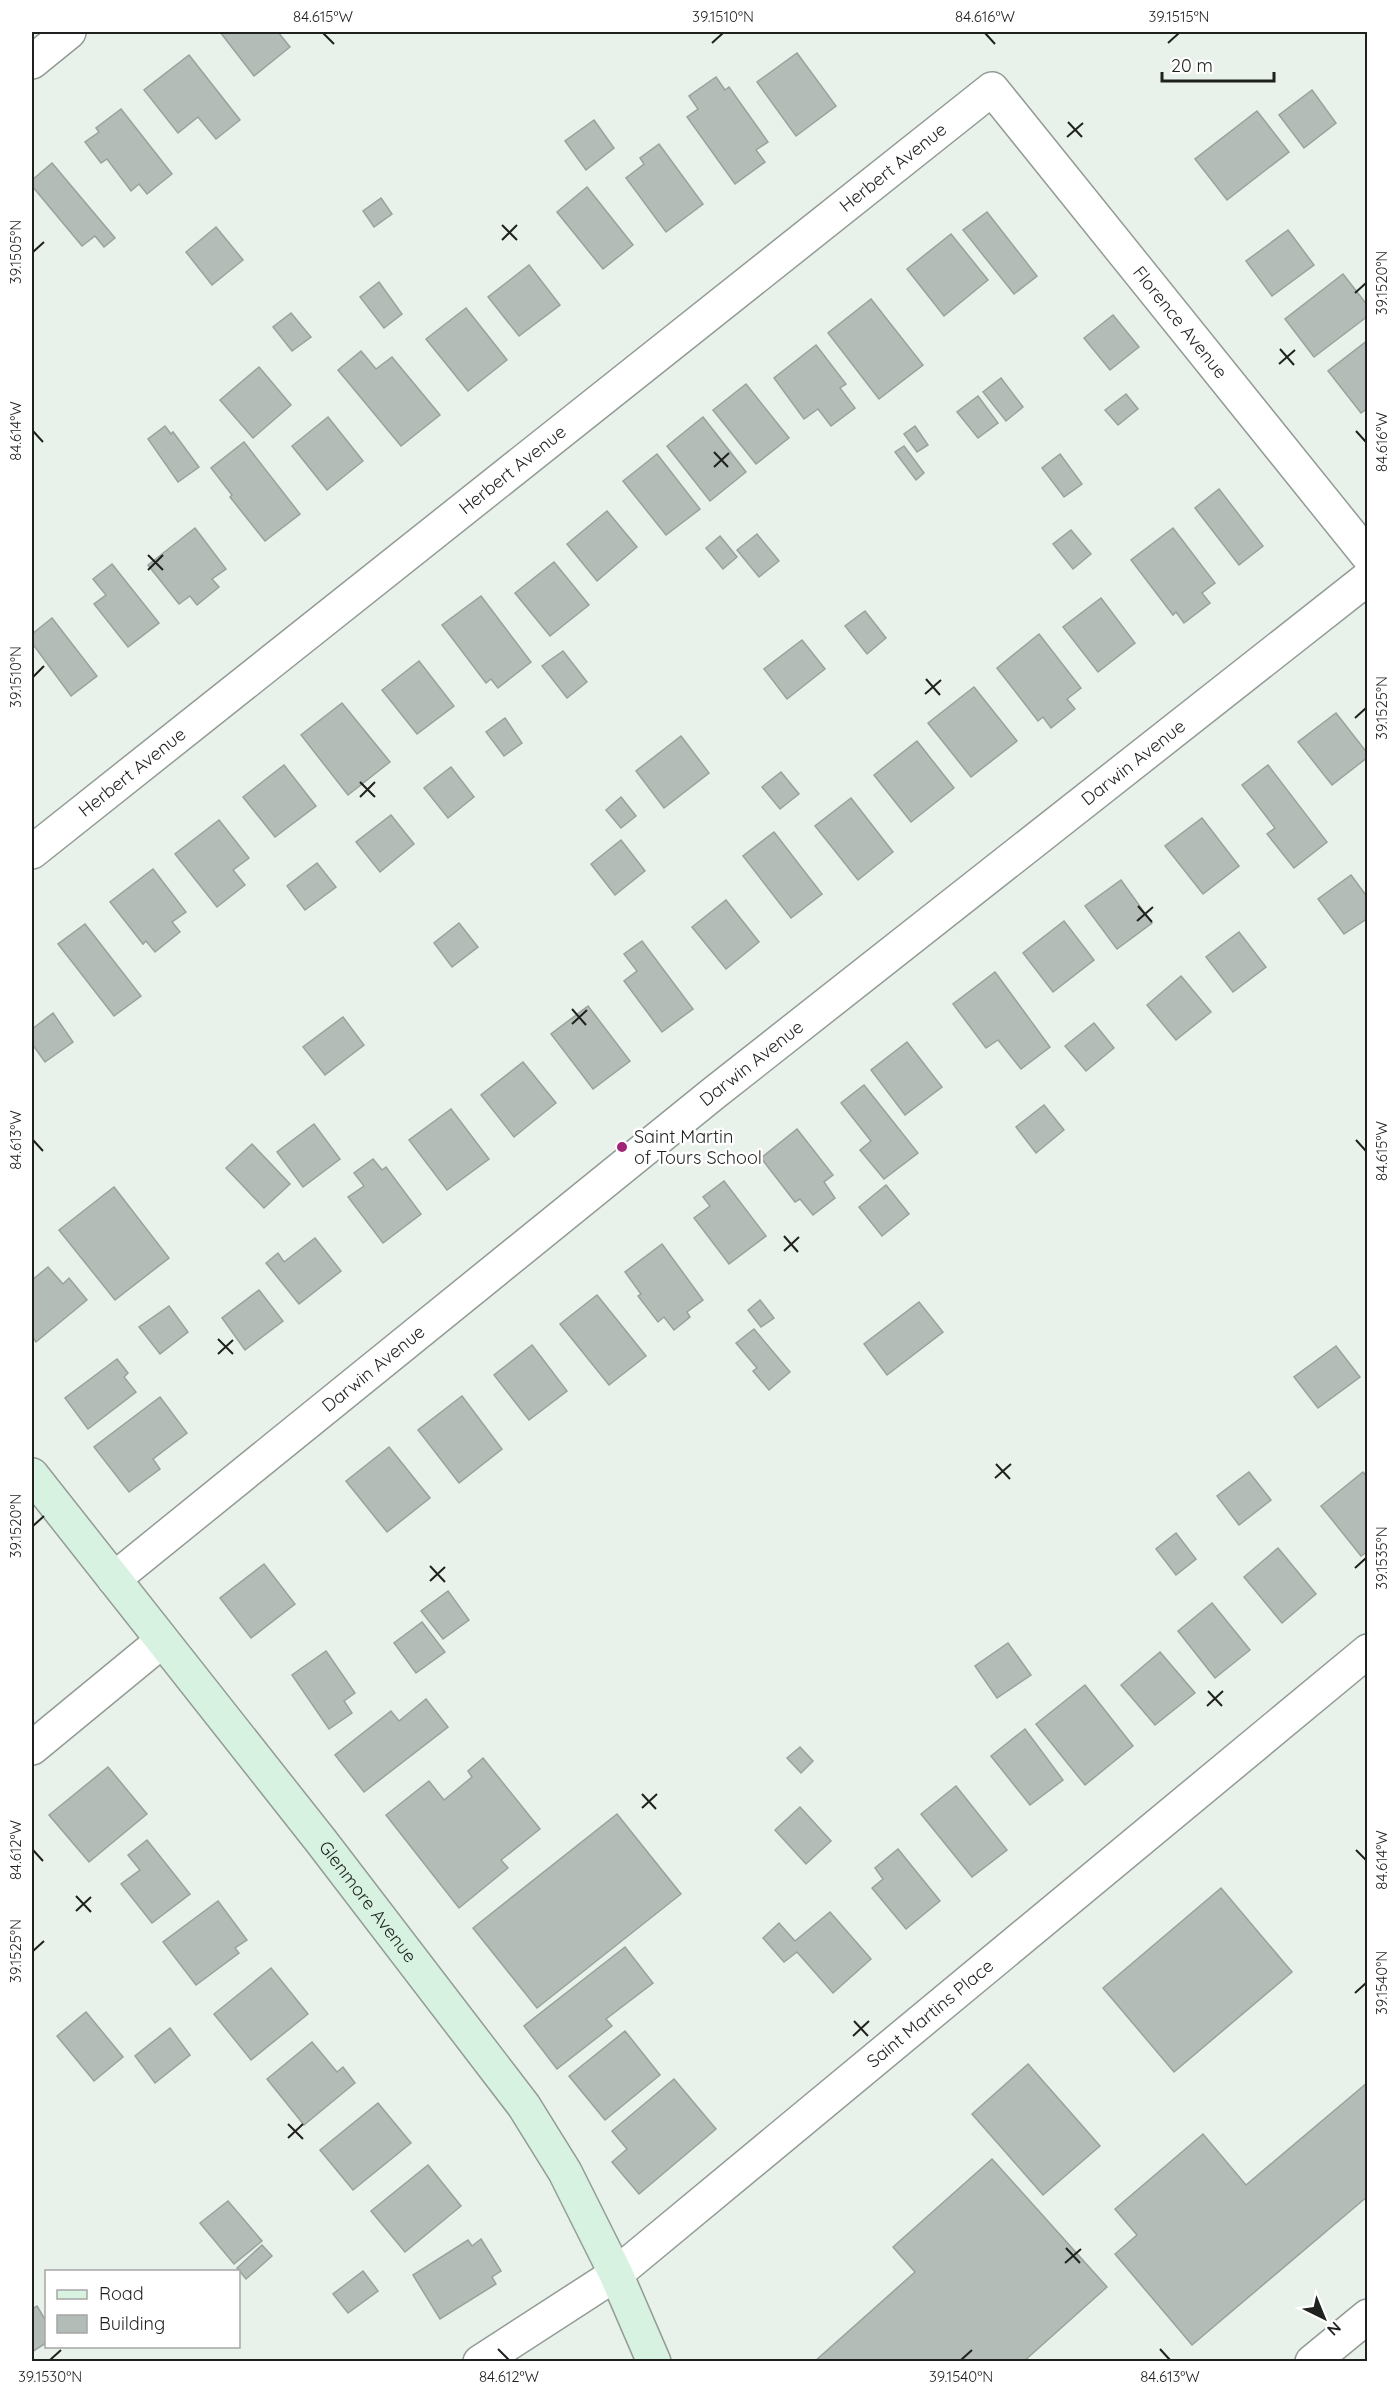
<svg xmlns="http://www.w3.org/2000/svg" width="1399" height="2393" font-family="Quicksand,sans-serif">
  <rect width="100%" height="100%" fill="#e9f1eb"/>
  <g fill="#b3bcb6" stroke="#9aa29c" stroke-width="1.5">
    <path d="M 220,32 L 278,32 L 290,47 L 254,76 Z"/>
    <path d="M 797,53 L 836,106 L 796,136 L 757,82 Z"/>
    <path d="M 189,55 L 240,120 L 216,139 L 198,117 L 178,133 L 144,90 Z"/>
    <path d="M 716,77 L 725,90 L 729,87 L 768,142 L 756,150 L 765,162 L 735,184 L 687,117 L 698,109 L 689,96 Z"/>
    <path d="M 1312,90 L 1336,123 L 1304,148 L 1279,115 Z"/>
    <path d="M 121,109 L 172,174 L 147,194 L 139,184 L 131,191 L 107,159 L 101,163 L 85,142 L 99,132 L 96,128 Z"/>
    <path d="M 1257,111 L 1289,152 L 1227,200 L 1195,159 Z"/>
    <path d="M 594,120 L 614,148 L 586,170 L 565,141 Z"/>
    <path d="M 659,144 L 703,204 L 666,232 L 626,178 L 644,164 L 640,158 Z"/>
    <path d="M 52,163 L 115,238 L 104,247 L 95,236 L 82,246 L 32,186 L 32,180 Z"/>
    <path d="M 587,187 L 633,245 L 603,269 L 557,212 Z"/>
    <path d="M 381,198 L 392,214 L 374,227 L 363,211 Z"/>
    <path d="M 987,212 L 1037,276 L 1014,294 L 963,230 Z"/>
    <path d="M 216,227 L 243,260 L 212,285 L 186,252 Z"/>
    <path d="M 1288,230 L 1314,265 L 1272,296 L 1246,261 Z"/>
    <path d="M 951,234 L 988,280 L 944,316 L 907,269 Z"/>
    <path d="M 529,265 L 560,305 L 519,336 L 488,297 Z"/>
    <path d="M 1343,274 L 1368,306 L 1368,316 L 1314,357 L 1285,319 Z"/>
    <path d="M 379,282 L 402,314 L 384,328 L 360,297 Z"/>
    <path d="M 871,299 L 923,365 L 879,399 L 828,333 Z"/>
    <path d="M 466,308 L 507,360 L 468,391 L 426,339 Z"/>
    <path d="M 291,313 L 311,337 L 292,351 L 273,327 Z"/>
    <path d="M 1113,315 L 1139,347 L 1110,370 L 1084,338 Z"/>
    <path d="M 1368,340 L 1368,408 L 1361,413 L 1328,371 Z"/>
    <path d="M 816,345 L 846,384 L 840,388 L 855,408 L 831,426 L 818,409 L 804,419 L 774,378 Z"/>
    <path d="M 361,351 L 376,369 L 392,357 L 440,415 L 401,446 L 338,370 Z"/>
    <path d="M 259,367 L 291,405 L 253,438 L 220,400 Z"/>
    <path d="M 1001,378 L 1023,407 L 1006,421 L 983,392 Z"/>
    <path d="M 746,384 L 789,438 L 756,464 L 713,410 Z"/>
    <path d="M 1126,394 L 1138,409 L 1118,425 L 1105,410 Z"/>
    <path d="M 978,396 L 998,423 L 978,438 L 957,412 Z"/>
    <path d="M 328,417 L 363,461 L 327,490 L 292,446 Z"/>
    <path d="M 703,417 L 746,472 L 710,501 L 667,446 Z"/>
    <path d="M 165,426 L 171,434 L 173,432 L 199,467 L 178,482 L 148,439 Z"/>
    <path d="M 915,426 L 928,445 L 917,452 L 904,434 Z"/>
    <path d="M 244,442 L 300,514 L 265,541 L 230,497 L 232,495 L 211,468 Z"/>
    <path d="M 904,446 L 924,473 L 916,480 L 895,452 Z"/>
    <path d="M 657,454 L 700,509 L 666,535 L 623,481 Z"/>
    <path d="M 1060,454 L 1082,484 L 1064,497 L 1042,468 Z"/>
    <path d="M 1219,489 L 1263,546 L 1239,565 L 1195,508 Z"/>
    <path d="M 607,511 L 637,547 L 597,581 L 567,544 Z"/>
    <path d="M 195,528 L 226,569 L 212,579 L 219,587 L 197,605 L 190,596 L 179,604 L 148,565 Z"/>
    <path d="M 1173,528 L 1215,583 L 1202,593 L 1210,603 L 1184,623 L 1176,612 L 1173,615 L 1131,560 Z"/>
    <path d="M 1071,530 L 1091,554 L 1073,569 L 1053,544 Z"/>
    <path d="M 757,534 L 779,561 L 759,577 L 737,550 Z"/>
    <path d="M 720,536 L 737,557 L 723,569 L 706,548 Z"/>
    <path d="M 554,562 L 589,605 L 550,636 L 515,593 Z"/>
    <path d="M 112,564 L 159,623 L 128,647 L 94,604 L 106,595 L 93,579 Z"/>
    <path d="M 481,596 L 531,662 L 498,688 L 491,679 L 486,683 L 442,625 Z"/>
    <path d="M 1101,598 L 1135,643 L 1098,672 L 1063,627 Z"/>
    <path d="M 865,611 L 886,638 L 867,654 L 845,626 Z"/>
    <path d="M 52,618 L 97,676 L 71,696 L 32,643 L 32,634 Z"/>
    <path d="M 1039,634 L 1081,688 L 1067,699 L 1075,709 L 1051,728 L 1043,717 L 1038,721 L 997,668 Z"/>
    <path d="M 802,640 L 825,669 L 787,699 L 764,669 Z"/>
    <path d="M 563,651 L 587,682 L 567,698 L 542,666 Z"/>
    <path d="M 419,661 L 454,706 L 417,734 L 382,690 Z"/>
    <path d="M 974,687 L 1017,741 L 971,777 L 928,723 Z"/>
    <path d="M 342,703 L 390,762 L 348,795 L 301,735 Z"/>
    <path d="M 1336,713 L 1368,754 L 1368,757 L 1332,785 L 1298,742 Z"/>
    <path d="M 505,718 L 522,743 L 504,756 L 486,732 Z"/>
    <path d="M 681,736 L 709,773 L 664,808 L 636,771 Z"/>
    <path d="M 917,741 L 954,788 L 911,822 L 874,775 Z"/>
    <path d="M 284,765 L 316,806 L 275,837 L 243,797 Z"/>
    <path d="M 1268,765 L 1327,842 L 1294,868 L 1267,834 L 1275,828 L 1242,785 Z"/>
    <path d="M 451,767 L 474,797 L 448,818 L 424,788 Z"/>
    <path d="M 781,772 L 799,794 L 780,809 L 762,787 Z"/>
    <path d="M 621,797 L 636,816 L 621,828 L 606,810 Z"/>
    <path d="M 851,798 L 893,852 L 858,880 L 815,826 Z"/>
    <path d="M 391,815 L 414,844 L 380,872 L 356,842 Z"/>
    <path d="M 1202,818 L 1239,866 L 1203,894 L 1165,846 Z"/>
    <path d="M 219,820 L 249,858 L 233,870 L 245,885 L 217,907 L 175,854 Z"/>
    <path d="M 774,832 L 822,894 L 791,918 L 743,856 Z"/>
    <path d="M 621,840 L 645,871 L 615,895 L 591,864 Z"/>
    <path d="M 317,863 L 336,887 L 305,910 L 287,886 Z"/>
    <path d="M 153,869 L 186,912 L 172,922 L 180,932 L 155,952 L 146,941 L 143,944 L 110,902 Z"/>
    <path d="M 1351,875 L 1368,898 L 1368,918 L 1344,934 L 1318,899 Z"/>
    <path d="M 1121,880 L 1152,923 L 1117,949 L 1085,906 Z"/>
    <path d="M 726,900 L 759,942 L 726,969 L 692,927 Z"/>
    <path d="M 1064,921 L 1094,960 L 1053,992 L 1023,953 Z"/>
    <path d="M 459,923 L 478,947 L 452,967 L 434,943 Z"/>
    <path d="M 85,924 L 141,996 L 114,1016 L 58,944 Z"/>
    <path d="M 1239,932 L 1266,967 L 1233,992 L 1206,957 Z"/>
    <path d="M 642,941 L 693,1009 L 662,1032 L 624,981 L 637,971 L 624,954 Z"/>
    <path d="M 995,972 L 1050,1047 L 1021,1069 L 998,1040 L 986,1048 L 953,1004 Z"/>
    <path d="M 1181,976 L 1211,1012 L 1176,1040 L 1147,1005 Z"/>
    <path d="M 588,1006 L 630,1061 L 593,1089 L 551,1034 Z"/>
    <path d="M 53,1013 L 73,1042 L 45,1062 L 32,1044 L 32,1029 Z"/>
    <path d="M 343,1017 L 364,1045 L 325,1075 L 303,1047 Z"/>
    <path d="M 1094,1023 L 1114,1048 L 1086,1071 L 1065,1046 Z"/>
    <path d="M 907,1042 L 942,1087 L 905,1115 L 871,1070 Z"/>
    <path d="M 523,1062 L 556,1103 L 514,1137 L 481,1095 Z"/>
    <path d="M 864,1085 L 918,1153 L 884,1179 L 860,1150 L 871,1141 L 841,1103 Z"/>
    <path d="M 1044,1105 L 1064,1130 L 1036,1153 L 1016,1127 Z"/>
    <path d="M 451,1109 L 489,1159 L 447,1190 L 409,1140 Z"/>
    <path d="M 314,1124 L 340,1159 L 303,1187 L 277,1152 Z"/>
    <path d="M 797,1129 L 833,1175 L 824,1182 L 835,1198 L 813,1215 L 800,1199 L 795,1202 L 761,1158 Z"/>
    <path d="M 252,1144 L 290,1184 L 264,1208 L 226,1168 Z"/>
    <path d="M 373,1159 L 382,1170 L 386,1167 L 421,1214 L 383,1243 L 348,1197 L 364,1186 L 354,1173 Z"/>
    <path d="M 724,1181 L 766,1236 L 729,1264 L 694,1218 L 710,1206 L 703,1197 Z"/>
    <path d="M 886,1185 L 909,1214 L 882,1236 L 859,1207 Z"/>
    <path d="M 114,1187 L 169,1258 L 115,1300 L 59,1230 Z"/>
    <path d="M 315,1238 L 341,1271 L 299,1304 L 266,1263 L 278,1253 L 284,1262 Z"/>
    <path d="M 662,1244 L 703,1300 L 687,1312 L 690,1317 L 674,1330 L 664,1317 L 658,1322 L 638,1296 L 641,1294 L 625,1272 Z"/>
    <path d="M 48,1267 L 63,1284 L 69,1278 L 87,1300 L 36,1342 L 32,1336 L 32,1280 Z"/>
    <path d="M 259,1290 L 283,1321 L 245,1350 L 222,1318 Z"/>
    <path d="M 597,1295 L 646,1356 L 609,1385 L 560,1324 Z"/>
    <path d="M 760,1300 L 774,1318 L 761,1327 L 748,1310 Z"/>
    <path d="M 919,1302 L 943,1332 L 887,1375 L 864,1344 Z"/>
    <path d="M 169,1306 L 188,1332 L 160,1354 L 139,1327 Z"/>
    <path d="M 754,1329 L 790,1372 L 769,1390 L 753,1371 L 757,1368 L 736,1343 Z"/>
    <path d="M 532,1345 L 567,1391 L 529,1420 L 494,1375 Z"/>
    <path d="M 1336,1346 L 1360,1377 L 1318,1408 L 1294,1377 Z"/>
    <path d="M 117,1359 L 128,1373 L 124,1377 L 136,1392 L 88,1429 L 65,1398 Z"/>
    <path d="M 462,1396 L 502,1449 L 459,1483 L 418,1430 Z"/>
    <path d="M 160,1397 L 187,1433 L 153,1459 L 160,1469 L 129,1492 L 94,1447 Z"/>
    <path d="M 389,1447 L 430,1498 L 387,1532 L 346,1481 Z"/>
    <path d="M 1249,1472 L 1271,1500 L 1239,1525 L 1217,1496 Z"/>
    <path d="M 1363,1472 L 1368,1478 L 1368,1551 L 1361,1556 L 1321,1506 Z"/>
    <path d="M 1176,1533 L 1196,1559 L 1176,1575 L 1156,1549 Z"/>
    <path d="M 1278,1548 L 1316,1594 L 1282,1623 L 1244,1577 Z"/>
    <path d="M 264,1564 L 295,1604 L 251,1638 L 220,1598 Z"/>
    <path d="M 448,1591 L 469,1620 L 443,1639 L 421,1611 Z"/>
    <path d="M 1212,1603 L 1250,1650 L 1215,1678 L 1178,1631 Z"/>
    <path d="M 422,1622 L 445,1652 L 416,1673 L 394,1643 Z"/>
    <path d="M 1008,1643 L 1031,1675 L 997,1698 L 975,1666 Z"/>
    <path d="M 326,1651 L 355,1693 L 344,1701 L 352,1713 L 329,1729 L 292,1675 Z"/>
    <path d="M 1160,1652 L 1195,1693 L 1155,1725 L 1121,1685 Z"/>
    <path d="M 1085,1685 L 1133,1746 L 1085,1785 L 1036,1724 Z"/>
    <path d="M 426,1699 L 448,1727 L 364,1792 L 335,1755 L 391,1711 L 399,1721 Z"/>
    <path d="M 1025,1729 L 1063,1780 L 1030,1805 L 991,1756 Z"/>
    <path d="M 800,1747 L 813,1761 L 801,1773 L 787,1758 Z"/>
    <path d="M 483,1758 L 540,1829 L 501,1860 L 508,1868 L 459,1908 L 386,1815 L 429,1781 L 444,1800 L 472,1777 L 468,1771 Z"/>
    <path d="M 108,1767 L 147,1814 L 89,1862 L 49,1815 Z"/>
    <path d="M 956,1786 L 1007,1850 L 972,1877 L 921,1814 Z"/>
    <path d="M 800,1807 L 831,1841 L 806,1864 L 775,1830 Z"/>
    <path d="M 617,1814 L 681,1894 L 537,2008 L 473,1928 Z"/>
    <path d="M 147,1840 L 190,1894 L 152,1923 L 121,1884 L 140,1870 L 128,1855 Z"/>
    <path d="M 898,1849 L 940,1901 L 906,1929 L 872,1888 L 883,1879 L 875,1868 Z"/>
    <path d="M 1221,1888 L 1292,1972 L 1174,2072 L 1103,1988 Z"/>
    <path d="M 218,1901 L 247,1940 L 235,1948 L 239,1953 L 196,1985 L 163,1942 Z"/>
    <path d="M 830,1912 L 871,1959 L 833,1993 L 797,1952 L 784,1962 L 763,1938 L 779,1923 L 795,1941 Z"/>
    <path d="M 625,1947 L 653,1983 L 606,2019 L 612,2026 L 557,2069 L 524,2026 Z"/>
    <path d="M 271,1968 L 308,2014 L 251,2060 L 214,2014 Z"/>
    <path d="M 86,2012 L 123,2057 L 94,2081 L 57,2036 Z"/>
    <path d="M 170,2028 L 190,2055 L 155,2083 L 135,2056 Z"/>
    <path d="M 625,2031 L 660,2075 L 605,2120 L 569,2076 Z"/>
    <path d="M 312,2042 L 337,2072 L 343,2067 L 355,2083 L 304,2125 L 267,2079 Z"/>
    <path d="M 1028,2064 L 1100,2146 L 1043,2195 L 972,2114 Z"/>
    <path d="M 674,2079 L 716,2129 L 639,2194 L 612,2162 L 627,2149 L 612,2131 Z"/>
    <path d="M 1368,2082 L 1368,2196 L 1192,2345 L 1115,2254 L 1137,2235 L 1115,2209 L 1203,2134 L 1246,2185 Z"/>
    <path d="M 378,2103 L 411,2143 L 353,2190 L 320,2150 Z"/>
    <path d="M 992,2159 L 1107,2287 L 1023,2362 L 814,2362 L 915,2272 L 893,2247 Z"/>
    <path d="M 428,2165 L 461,2206 L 405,2252 L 371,2211 Z"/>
    <path d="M 228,2201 L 262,2241 L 234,2264 L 200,2223 Z"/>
    <path d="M 481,2239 L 501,2271 L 492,2277 L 496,2284 L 440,2319 L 413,2275 L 468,2240 L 472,2246 Z"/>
    <path d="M 262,2245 L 272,2256 L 246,2279 L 237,2268 Z"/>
    <path d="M 363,2271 L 378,2291 L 348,2313 L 333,2294 Z"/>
    <path d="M 37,2306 L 46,2321 L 46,2343 L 32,2352 L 32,2309 Z"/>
  </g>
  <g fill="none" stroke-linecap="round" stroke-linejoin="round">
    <defs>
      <g id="street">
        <path d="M 32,62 L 69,32"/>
        <path id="s1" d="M 32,852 L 992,89 L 1368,556"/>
        <path id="s2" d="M 114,1579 L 714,1093 L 1368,578"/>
        <path d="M 32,1748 L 162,1641"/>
        <path id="s3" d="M 480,2362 L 616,2274 L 1368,1651"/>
        <path d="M 1312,2362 L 1368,2316"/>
      </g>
      <g id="secondary">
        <path id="s4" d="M 32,1475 L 321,1841 L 524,2106 L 565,2172 L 616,2274 L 654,2362"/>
      </g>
    </defs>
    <use href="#street" stroke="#939b95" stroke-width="36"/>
    <use href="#secondary" stroke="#939b95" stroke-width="36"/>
    <use href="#street" stroke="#fff" stroke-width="33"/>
    <use href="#secondary" stroke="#d7f2e0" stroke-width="33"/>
  </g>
  <path fill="none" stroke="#1e211e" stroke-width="2" d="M 323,33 L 334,44M 985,33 L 995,44M 712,43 L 723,33M 1168,43 L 1179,33M 1068,122 L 1082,137M 1067,137 L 1083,123M 502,225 L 517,240M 502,240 L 517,225M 33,252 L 44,242M 1355,293 L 1366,283M 1280,349 L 1294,365M 1279,364 L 1295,350M 33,431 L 43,442M 1356,431 L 1366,442M 714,452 L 728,467M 714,467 L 729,453M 148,555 L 163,570M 148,570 L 163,555M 33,677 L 44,666M 926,679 L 940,695M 925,694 L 941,680M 1355,718 L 1366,708M 360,782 L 375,797M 360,797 L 375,782M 1138,906 L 1152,922M 1137,921 L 1153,907M 572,1009 L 586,1025M 572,1024 L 587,1010M 33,1140 L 43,1151M 1356,1140 L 1366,1151M 784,1236 L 798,1252M 784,1251 L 799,1237M 218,1339 L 233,1354M 218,1354 L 233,1340M 996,1464 L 1010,1479M 995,1478 L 1011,1464M 33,1526 L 44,1516M 430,1566 L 445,1582M 1355,1568 L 1366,1558M 430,1581 L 445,1567M 1208,1691 L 1222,1706M 1207,1706 L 1223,1691M 642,1794 L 656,1809M 642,1808 L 657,1794M 33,1850 L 43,1861M 1356,1850 L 1366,1860M 76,1896 L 91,1912M 76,1911 L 91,1897M 33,1951 L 44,1941M 1355,1993 L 1366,1983M 854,2021 L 868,2036M 853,2036 L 869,2021M 288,2124 L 303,2139M 288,2138 L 303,2124M 1066,2248 L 1080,2263M 1065,2263 L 1081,2249M 498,2349 L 509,2360M 1160,2349 L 1170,2360M 50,2360 L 61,2350M 961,2360 L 972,2350"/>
  <circle fill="#a22477" stroke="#fff" stroke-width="2" cx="622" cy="1147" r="6"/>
  <g text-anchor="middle" stroke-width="5" stroke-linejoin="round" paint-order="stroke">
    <g font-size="18" fill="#1e211e" stroke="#fff">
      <text dy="6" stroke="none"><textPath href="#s1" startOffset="1100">Herbert Avenue</textPath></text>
      <text dy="6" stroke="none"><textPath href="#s1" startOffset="1526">Florence Avenue</textPath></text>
      <text dy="6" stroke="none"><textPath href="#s1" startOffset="614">Herbert Avenue</textPath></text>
      <text dy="6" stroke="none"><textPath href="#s2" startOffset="1306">Darwin Avenue</textPath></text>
      <text dy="6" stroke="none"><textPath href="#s1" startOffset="128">Herbert Avenue</textPath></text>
      <text dy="6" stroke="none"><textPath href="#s2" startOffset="820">Darwin Avenue</textPath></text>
      <text dy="6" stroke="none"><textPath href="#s2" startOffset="334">Darwin Avenue</textPath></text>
      <text dy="6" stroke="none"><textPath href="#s4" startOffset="543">Glenmore Avenue</textPath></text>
      <text dy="6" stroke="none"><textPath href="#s3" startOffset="570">Saint Martins Place</textPath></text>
    </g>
    <g font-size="18" fill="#1e211e" stroke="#fff" text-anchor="start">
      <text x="634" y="1143">Saint Martin<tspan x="634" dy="21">of Tours School</tspan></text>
    </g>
  </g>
  <rect width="1399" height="2393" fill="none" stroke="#ffffff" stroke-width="66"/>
  <rect x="45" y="2270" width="195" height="78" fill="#ffffff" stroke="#a5a6a5" stroke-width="1.5"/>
  <rect x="57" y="2290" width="30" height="9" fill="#d7f2e0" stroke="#a5a6a5" stroke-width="1.5"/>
  <text x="99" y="2300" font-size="18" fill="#1e211e">Road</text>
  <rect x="57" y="2315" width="30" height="18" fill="#b3bcb6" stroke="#a5a6a5" stroke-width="1.5"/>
  <text x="99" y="2330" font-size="18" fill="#1e211e">Building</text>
  <g transform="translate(1324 2318) rotate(137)" stroke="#ffffff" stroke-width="4.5" paint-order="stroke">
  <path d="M0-4.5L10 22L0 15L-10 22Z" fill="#1e211e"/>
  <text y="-9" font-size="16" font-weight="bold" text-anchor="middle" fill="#1e211e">N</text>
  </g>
  <path d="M1162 72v9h112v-9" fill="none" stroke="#1e211e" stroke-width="3"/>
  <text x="1171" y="72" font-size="18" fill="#1e211e" stroke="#ffffff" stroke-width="4.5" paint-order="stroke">20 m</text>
  <rect x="33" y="33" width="1333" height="2327" fill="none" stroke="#1e211e" stroke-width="2"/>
  <g font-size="15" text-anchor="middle" fill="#1e211e">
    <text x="323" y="22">84.615°W</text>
    <text x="723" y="22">39.1510°N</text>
    <text x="985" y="22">84.616°W</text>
    <text x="1179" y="22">39.1515°N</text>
    <text transform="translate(16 252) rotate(-90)" y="5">39.1505°N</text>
    <text transform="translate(1382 283) rotate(-90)" y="5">39.1520°N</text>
    <text transform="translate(16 431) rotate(-90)" y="5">84.614°W</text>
    <text transform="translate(1382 442) rotate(-90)" y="5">84.616°W</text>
    <text transform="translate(16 677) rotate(-90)" y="5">39.1510°N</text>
    <text transform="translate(1382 708) rotate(-90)" y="5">39.1525°N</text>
    <text transform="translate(16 1140) rotate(-90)" y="5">84.613°W</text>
    <text transform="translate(1382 1151) rotate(-90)" y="5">84.615°W</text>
    <text transform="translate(16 1526) rotate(-90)" y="5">39.1520°N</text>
    <text transform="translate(1382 1558) rotate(-90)" y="5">39.1535°N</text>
    <text transform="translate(16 1850) rotate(-90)" y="5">84.612°W</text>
    <text transform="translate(1382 1860) rotate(-90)" y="5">84.614°W</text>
    <text transform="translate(16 1951) rotate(-90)" y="5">39.1525°N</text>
    <text transform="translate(1382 1983) rotate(-90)" y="5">39.1540°N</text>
    <text x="50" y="2382">39.1530°N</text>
    <text x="509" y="2382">84.612°W</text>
    <text x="961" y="2382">39.1540°N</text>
    <text x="1170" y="2382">84.613°W</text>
  </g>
</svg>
